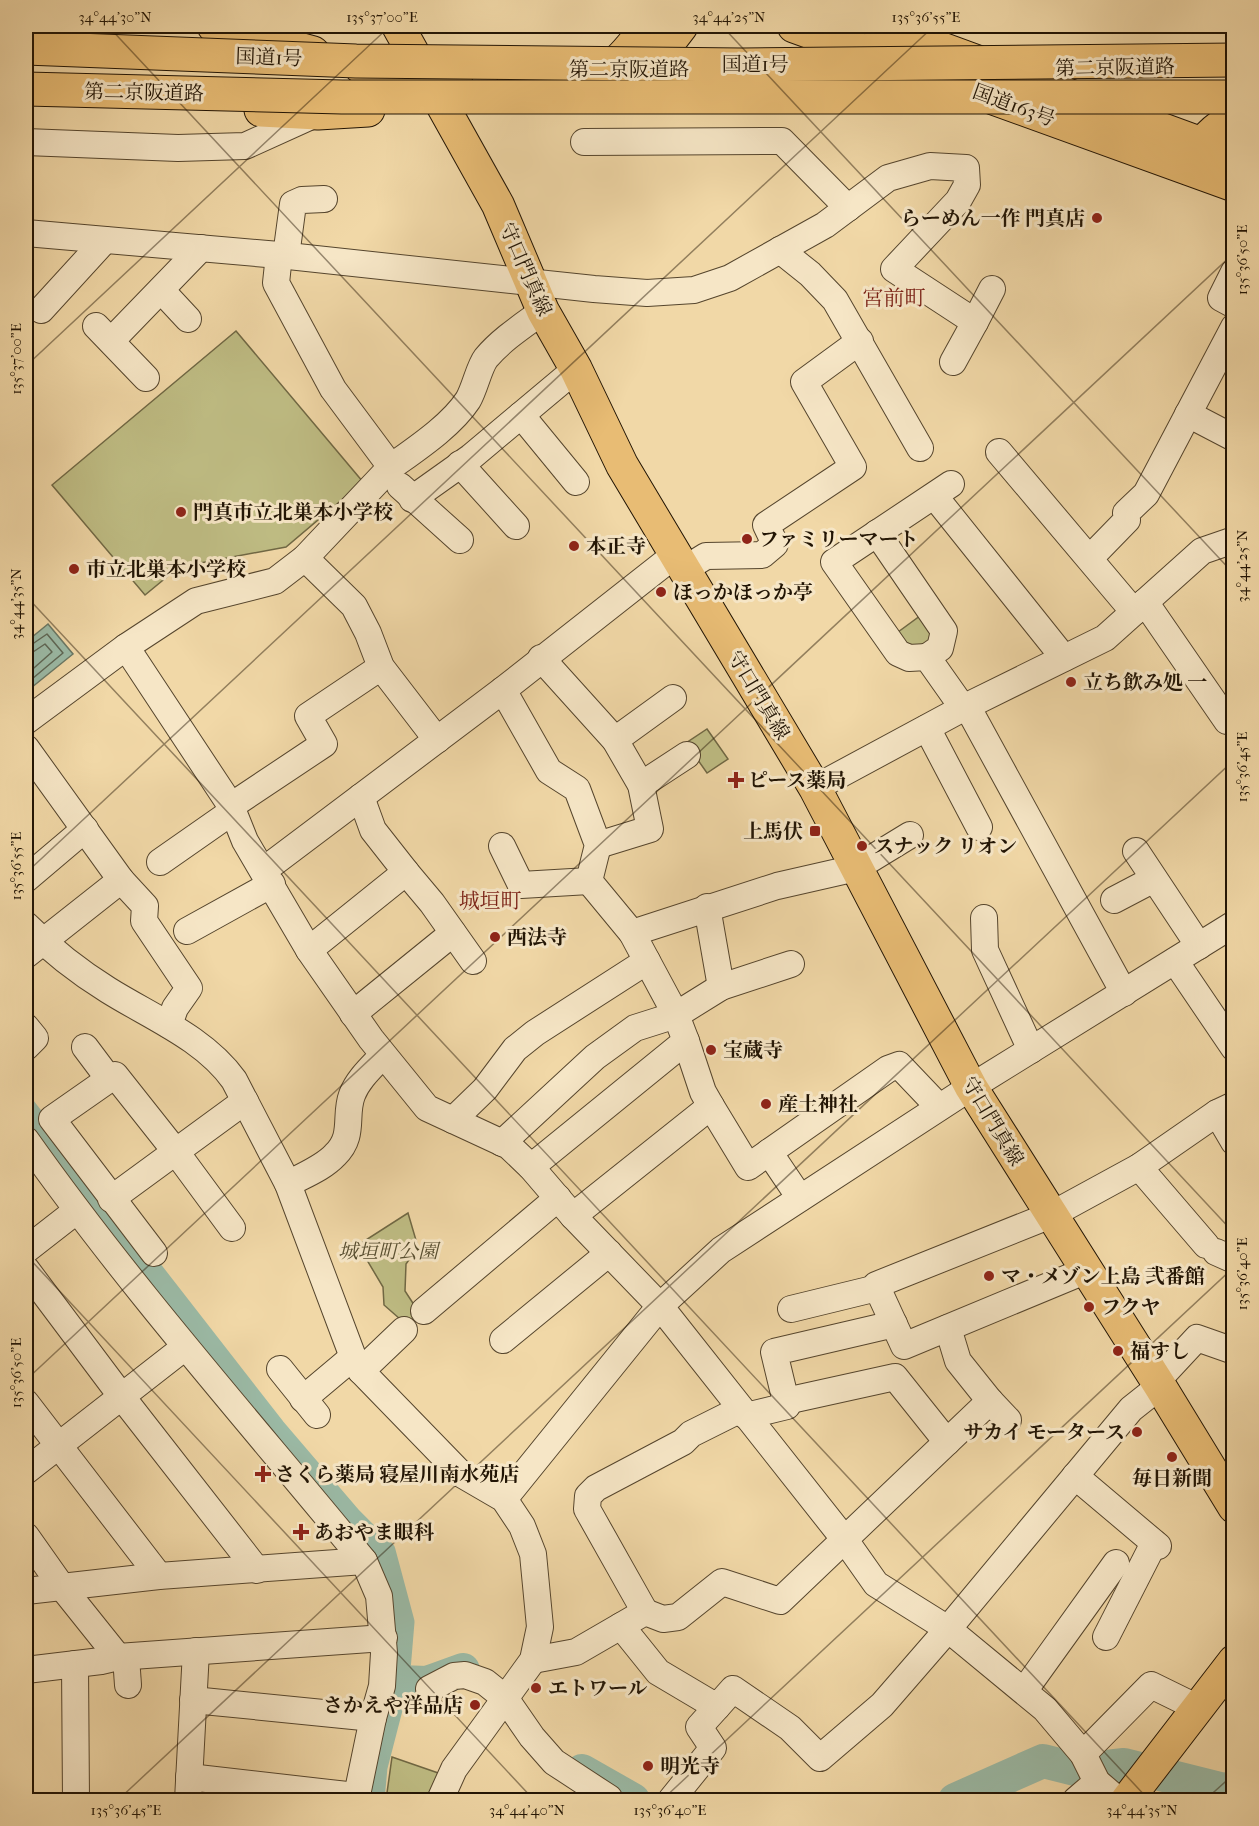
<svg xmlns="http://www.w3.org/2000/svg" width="1259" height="1826" font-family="'IM FELL French Canon','Noto Serif JP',serif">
  <rect width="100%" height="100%" fill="#f1d8a7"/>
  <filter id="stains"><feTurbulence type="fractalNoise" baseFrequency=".00333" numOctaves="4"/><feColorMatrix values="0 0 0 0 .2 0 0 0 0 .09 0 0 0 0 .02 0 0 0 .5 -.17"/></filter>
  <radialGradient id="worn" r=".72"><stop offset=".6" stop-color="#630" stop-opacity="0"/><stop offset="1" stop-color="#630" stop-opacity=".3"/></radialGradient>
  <g fill="#bfbd84" stroke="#706844" stroke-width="1.5">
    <path d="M 236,331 L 363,482 L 286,547 L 179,567 L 145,595 L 52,485 Z"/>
    <path d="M 924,613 L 933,639 L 923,649 L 910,650 L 894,635 Z"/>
    <path d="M 707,729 L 728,759 L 707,773 L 686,743 Z"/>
    <path d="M 408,1213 L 418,1247 L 406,1264 L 405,1291 L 420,1314 L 408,1326 L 384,1305 L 383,1287 L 358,1245 Z"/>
    <path d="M 392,1757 L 444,1775 L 432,1800 L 386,1800 Z"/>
  </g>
  <path fill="#9bbaa6" stroke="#6a7865" stroke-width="1.5" d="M 48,624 L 73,654 L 26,692 L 26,642 Z"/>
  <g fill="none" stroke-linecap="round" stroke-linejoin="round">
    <g stroke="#5e6755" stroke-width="1.5">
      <path d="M 26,646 L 31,645 L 47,634 L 63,653 L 26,684"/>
      <path d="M 26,654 L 33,652 L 45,644 L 52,652 L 26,675"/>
    </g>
    <path stroke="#9bbaa6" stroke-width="21" d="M 26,1108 L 275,1428 L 352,1518 L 385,1551 L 404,1622 L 399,1682 L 377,1767 L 374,1800"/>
    <g stroke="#9bbaa6" stroke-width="34">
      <path d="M 399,1682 L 427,1683 L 463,1670"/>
      <path d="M 582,1771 L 633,1800"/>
      <path d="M 955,1800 L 1043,1761 L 1079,1770 L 1124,1765 L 1224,1790 L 1234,1788"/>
    </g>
    <defs>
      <g id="minor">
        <path d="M 26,142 L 178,148 L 245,146 L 318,113"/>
        <path d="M 584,142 L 782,141 L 848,208"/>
        <path d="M 26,233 L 279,255 L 594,289 L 647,293 L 694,290 L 730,278 L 825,225 L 888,178 L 930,166 L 966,168 L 967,185 L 958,201 L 894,269 L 975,322 L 953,362"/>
        <path d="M 780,250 L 810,274 L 835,300 L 920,448"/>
        <path d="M 286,256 L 293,204 L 302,200 L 324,199"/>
        <path d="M 1234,272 L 1221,298 L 1234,305"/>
        <path d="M 161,290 L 188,319"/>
        <path d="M 41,310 L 105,240"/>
        <path d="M 975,322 L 992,289"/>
        <path d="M 96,326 L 146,378"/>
        <path d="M 111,341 L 201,248"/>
        <path d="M 1188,414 L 1234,438"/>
        <path d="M 521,415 L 576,482"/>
        <path d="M 999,452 L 1134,612"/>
        <path d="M 460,464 L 516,526"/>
        <path d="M 391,467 C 416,449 451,426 468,400 C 475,388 479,367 486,358 C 502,339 524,325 543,311"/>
        <path d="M 951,484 L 834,562 L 898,653 L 909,658 L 927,657 L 963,708"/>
        <path d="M 400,486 L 460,540"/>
        <path d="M 412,499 L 471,457 L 576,369"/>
        <path d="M 940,503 L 1064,658"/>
        <path d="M 877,533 L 944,631 L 940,648 L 927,657"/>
        <path d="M 305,558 L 354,606 L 368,633 L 381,667 L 437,740"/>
        <path d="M 1090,558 L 1127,520 L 1126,513 L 1146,494 L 1234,327"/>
        <path d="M 685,569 L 706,556 L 762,555 L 775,544 L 766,525 L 853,467 L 804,382 L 860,341"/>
        <path d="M 1145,602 L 1227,721"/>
        <path d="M 126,647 L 231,806 L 245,841 L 309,950 L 371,1039 L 427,1108 L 509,1146 L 531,1167 L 573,1216 L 660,1306 L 845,1540 L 876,1584 L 948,1629 L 1045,1709 L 1083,1754 L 1097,1782 L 1118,1800"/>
        <path d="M 541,658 L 615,740 L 641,785 L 650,829 L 598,845"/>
        <path d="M 503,690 L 549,771 L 577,789 L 598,845 L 589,881 L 632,933 L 676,1015 L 686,1041 L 531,1167"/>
        <path d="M 967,706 L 1124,993"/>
        <path d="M 26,721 L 126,647 L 196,601 L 275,581 L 305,558 L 391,467 L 333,389 L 276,283 L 279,255"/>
        <path d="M 927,728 L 979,827"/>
        <path d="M 615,740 L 673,698"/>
        <path d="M 26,748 L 121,880 L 145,906 L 144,921 L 189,988 L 175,1008 L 169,1025"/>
        <path d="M 641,785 L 687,755"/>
        <path d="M 815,788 L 967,706 L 1105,638 L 1202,551 L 1234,540"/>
        <path d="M 231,806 L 324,744 L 308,716 L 381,667"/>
        <path d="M 502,846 L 521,885 L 589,881"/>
        <path d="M 1136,851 L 1199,946"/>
        <path d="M 160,862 L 233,811"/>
        <path d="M 264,870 L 503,690 L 676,554"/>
        <path d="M 406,872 L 432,903 L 473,961"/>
        <path d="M 26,879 L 85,829"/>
        <path d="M 1114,900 L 1154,879"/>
        <path d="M 707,907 L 721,987"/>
        <path d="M 984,918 L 985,950 L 1031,1050"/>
        <path d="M 26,925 C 50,949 79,972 108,990 C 151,1017 204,1038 234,1080 L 288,1184 L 353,1357 L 361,1371 L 461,1474 L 504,1499 L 522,1526 L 533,1554 L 540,1627 L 533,1660 L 454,1769 L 440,1800"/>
        <path d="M 187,931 L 272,884"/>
        <path d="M 632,933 L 777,886 L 856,868 L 910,835"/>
        <path d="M 309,950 L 406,872 L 373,830 L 361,797"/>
        <path d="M 26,955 L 121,880"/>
        <path d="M 1175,961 L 1234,1048"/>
        <path d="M 353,1014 L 453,933"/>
        <path d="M 26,1027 L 35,1038 L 26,1047"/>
        <path d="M 85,1047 L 109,1079"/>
        <path d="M 711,1106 L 748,1167 L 888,1069 L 899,1065 L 939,1107"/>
        <path d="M 1217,1113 L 1234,1142"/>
        <path d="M 453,1120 L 485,1089 L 515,1049 L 535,1033 L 647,961"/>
        <path d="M 26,1140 C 130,1287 250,1422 364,1561 L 379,1596 L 384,1653 L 382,1686 L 373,1718 L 356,1800"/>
        <path d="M 502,1143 L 595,1057 L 635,1028 L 676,1015 L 721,987 L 791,964"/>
        <path d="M 769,1152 L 800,1198"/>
        <path d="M 1139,1167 L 1206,1245"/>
        <path d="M 288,1184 C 304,1175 323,1168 335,1155 C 355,1136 344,1116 352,1095 C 358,1079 372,1067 383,1055"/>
        <path d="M 111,1199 L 245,1101"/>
        <path d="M 573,1216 L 711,1106 L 703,1092 L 686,1041"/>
        <path d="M 26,1250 L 76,1211"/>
        <path d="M 1216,1252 L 1234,1260"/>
        <path d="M 154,1253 L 52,1119 L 115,1075 L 176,1152 L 232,1228"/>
        <path d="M 26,1269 L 122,1397 L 257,1570"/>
        <path d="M 1087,1270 L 904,1346 L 876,1285 L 1051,1215 L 1139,1167 L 1217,1113 L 1234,1105"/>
        <path d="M 791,1309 L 877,1288"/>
        <path d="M 424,1311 L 558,1198"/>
        <path d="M 948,1328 L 958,1361 L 990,1401 L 1008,1420"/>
        <path d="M 503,1340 L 609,1253"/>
        <path d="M 280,1369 L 317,1415"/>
        <path d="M 361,1371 L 404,1330"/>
        <path d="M 1157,1381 L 1197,1338 L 1234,1351"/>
        <path d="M 303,1399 L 353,1357"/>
        <path d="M 786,1401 L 895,1377 L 947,1442"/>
        <path d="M 26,1403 L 159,1576"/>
        <path d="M 746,1416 L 787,1406 L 774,1352 L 894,1324"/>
        <path d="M 26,1471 L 185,1347"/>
        <path d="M 1075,1476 L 1158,1546"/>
        <path d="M 504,1499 L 660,1306 L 721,1250 L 971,1087 L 1234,924"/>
        <path d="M 26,1536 L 62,1587 L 118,1657"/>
        <path d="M 26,1591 L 159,1576 L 364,1561"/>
        <path d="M 645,1612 L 587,1509 L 588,1496 L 596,1488 L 683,1442 L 691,1434 L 741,1409"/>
        <path d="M 621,1626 L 658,1672 L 717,1707 L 733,1689 L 790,1728 L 820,1758 L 882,1705 L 948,1629 L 1131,1409 L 1160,1386"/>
        <path d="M 1106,1637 L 1154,1543"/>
        <path d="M 126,1657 L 128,1685"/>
        <path d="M 533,1660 L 576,1652 L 645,1612 L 663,1619 L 678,1617 L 722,1582 L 780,1601 L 990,1401"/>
        <path d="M 75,1664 L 76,1800"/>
        <path d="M 26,1670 L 101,1661 L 118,1657 L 384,1638"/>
        <path d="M 429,1689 L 454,1676 L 465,1675 L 485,1682 L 505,1698 L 532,1737 L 554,1762 L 609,1798 L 608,1800"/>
        <path d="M 1024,1691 L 1116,1563"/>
        <path d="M 193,1700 L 373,1718"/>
        <path d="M 1083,1754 L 1151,1685 L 1198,1708"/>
        <path d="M 189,1777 L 356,1796"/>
        <path d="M 188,1800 L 196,1651"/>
        <path d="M 671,1800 L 713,1748 L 699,1727 L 717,1707"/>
        <path d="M 1076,1800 L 1097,1782"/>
      </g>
      <g id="major">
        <path d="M 398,26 L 498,205 L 543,311 L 576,369 L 622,465 L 815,788 L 971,1087 L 1160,1386 L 1234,1507"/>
        <path d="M 1127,1800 L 1234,1661"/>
      </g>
      <g id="highway">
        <path d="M 214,26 L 313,53"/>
        <path d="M 794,26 L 1234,185"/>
        <path d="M 879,26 L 1234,156"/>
        <path d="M 360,66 L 430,86 L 456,84"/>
        <path d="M 635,81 L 645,73 L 681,26"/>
        <path d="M 514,82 C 537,81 571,84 594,77 C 617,68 634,44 648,26"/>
        <path d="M 261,110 L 318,113 L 368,110"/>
        <path d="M 1193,162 C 1201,143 1214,128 1234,119"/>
      </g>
    </defs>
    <use href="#minor" stroke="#55452d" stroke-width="28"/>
    <use href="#major" stroke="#211404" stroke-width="34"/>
    <use href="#highway" stroke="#211404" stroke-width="35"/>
    <use href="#minor" stroke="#f6e6c6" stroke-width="26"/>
    <use href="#major" stroke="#e8bc74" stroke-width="32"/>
    <use href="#highway" stroke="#e8bc74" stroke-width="33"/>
    <defs>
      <g id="highway-bridge">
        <path d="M 26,48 L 356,61 L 742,65 L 1234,60"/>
        <path d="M 26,89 L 342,97 L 1234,97"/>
      </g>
    </defs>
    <use href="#highway-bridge" stroke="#211404" stroke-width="35" stroke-linecap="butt"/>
    <use href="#highway-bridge" stroke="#e8bc74" stroke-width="33"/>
  </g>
  <path fill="none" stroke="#211404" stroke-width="1.5" stroke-opacity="0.45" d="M 108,26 L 1234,1233M 722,26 L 1234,574M 26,366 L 390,26M 26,596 L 1149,1800M 26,873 L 934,26M 26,1255 L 534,1800M 26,1380 L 1234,253M 118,1800 L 1234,760M 662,1800 L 1234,1267M 1205,1800 L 1234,1774"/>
  <g fill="#8f2418" stroke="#f6e6c6" stroke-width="2">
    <circle cx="1097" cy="218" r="6"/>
    <circle cx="181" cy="512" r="6"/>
    <circle cx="747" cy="539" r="6"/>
    <circle cx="574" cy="546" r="6"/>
    <circle cx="74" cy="569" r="6"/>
    <circle cx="661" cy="592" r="6"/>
    <circle cx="1071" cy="682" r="6"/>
    <path d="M733 771h6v6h6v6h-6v6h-6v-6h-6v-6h6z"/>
    <rect x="809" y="825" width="12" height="12" rx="3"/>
    <circle cx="862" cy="846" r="6"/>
    <circle cx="495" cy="937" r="6"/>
    <circle cx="711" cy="1050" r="6"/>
    <circle cx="766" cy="1104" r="6"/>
    <circle cx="989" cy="1276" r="6"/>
    <circle cx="1089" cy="1307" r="6"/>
    <circle cx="1118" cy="1351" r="6"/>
    <circle cx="1137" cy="1432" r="6"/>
    <circle cx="1172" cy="1457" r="6"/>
    <path d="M260 1465h6v6h6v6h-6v6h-6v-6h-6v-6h6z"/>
    <path d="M298 1523h6v6h6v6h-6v6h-6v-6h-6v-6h6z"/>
    <circle cx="536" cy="1688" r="6"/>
    <circle cx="475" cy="1705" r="6"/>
    <circle cx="648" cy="1766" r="6"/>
  </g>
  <g text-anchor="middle" stroke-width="6" stroke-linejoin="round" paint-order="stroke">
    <g font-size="20" fill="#211404" stroke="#f6e6c6">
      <text transform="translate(269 57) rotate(2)" y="7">国道1号</text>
      <text x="755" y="71">国道1号</text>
      <text transform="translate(1115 67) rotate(-1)" y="7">第二京阪道路</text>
      <text x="629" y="76">第二京阪道路</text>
      <text transform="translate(144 92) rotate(1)" y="7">第二京阪道路</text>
      <text transform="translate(1014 105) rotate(20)" y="7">国道163号</text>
      <text transform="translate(526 269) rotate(66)" y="7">守口門真線</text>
      <text transform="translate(759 695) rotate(59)" y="7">守口門真線</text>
      <text transform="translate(993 1121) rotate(59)" y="7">守口門真線</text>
    </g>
    <g font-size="20" font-weight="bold" fill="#211404" stroke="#f6e6c6" text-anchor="start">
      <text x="1085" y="225" text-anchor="end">らーめん一作 門真店</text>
      <text x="193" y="519">門真市立北巣本小学校</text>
      <text x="759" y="546">ファミリーマート</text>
      <text x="586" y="553">本正寺</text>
      <text x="86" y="576">市立北巣本小学校</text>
      <text x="673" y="599">ほっかほっか亭</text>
      <text x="1083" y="689">立ち飲み処 一</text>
      <text x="748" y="787">ピース薬局</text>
      <text x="803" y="838" text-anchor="end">上馬伏</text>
      <text x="874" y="853">スナック リオン</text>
      <text x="507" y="944">西法寺</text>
      <text x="723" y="1057">宝蔵寺</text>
      <text x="778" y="1111">産土神社</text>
      <text x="1001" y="1283">マ・メゾン上島 弐番館</text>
      <text x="1101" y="1314">フクヤ</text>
      <text x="1130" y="1358">福すし</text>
      <text x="1125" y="1439" text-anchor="end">サカイ モータース</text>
      <text x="275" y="1481">さくら薬局 寝屋川南水苑店</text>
      <text x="1172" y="1485" text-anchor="middle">毎日新聞</text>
      <text x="314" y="1539">あおやま眼科</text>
      <text x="548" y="1695">エトワール</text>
      <text x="463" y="1712" text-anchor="end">さかえや洋品店</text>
      <text x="660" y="1773">明光寺</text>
    </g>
    <g font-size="20" font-style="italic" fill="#584f31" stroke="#f6e6c6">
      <text x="388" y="1258">城垣町公園</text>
    </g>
    <g font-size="21" fill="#7a1f14" stroke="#f6e6c6">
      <text x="894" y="305">宮前町</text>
      <text x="490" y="908">城垣町</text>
    </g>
  </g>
  <rect width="1259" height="1826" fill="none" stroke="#f1d8a7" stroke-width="66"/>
  <rect x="33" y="33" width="1193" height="1760" fill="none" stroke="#211404" stroke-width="2"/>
  <g font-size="15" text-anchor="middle" fill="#211404">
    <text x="115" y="22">34°44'30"N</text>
    <text x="382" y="22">135°37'00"E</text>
    <text x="729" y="22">34°44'25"N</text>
    <text x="926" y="22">135°36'55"E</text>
    <text transform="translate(1242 260) rotate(-90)" y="5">135°36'50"E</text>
    <text transform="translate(16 359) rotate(-90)" y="5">135°37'00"E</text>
    <text transform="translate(1242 566) rotate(-90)" y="5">34°44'25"N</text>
    <text transform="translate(16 604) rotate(-90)" y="5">34°44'35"N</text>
    <text transform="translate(1242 767) rotate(-90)" y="5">135°36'45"E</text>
    <text transform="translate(16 866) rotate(-90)" y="5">135°36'55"E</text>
    <text transform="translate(1242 1274) rotate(-90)" y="5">135°36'40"E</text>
    <text transform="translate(16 1373) rotate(-90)" y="5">135°36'50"E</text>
    <text x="126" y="1815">135°36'45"E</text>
    <text x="527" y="1815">34°44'40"N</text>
    <text x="670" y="1815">135°36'40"E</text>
    <text x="1142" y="1815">34°44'35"N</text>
  </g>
  <rect width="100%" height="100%" filter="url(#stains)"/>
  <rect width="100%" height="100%" fill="url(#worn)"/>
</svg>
